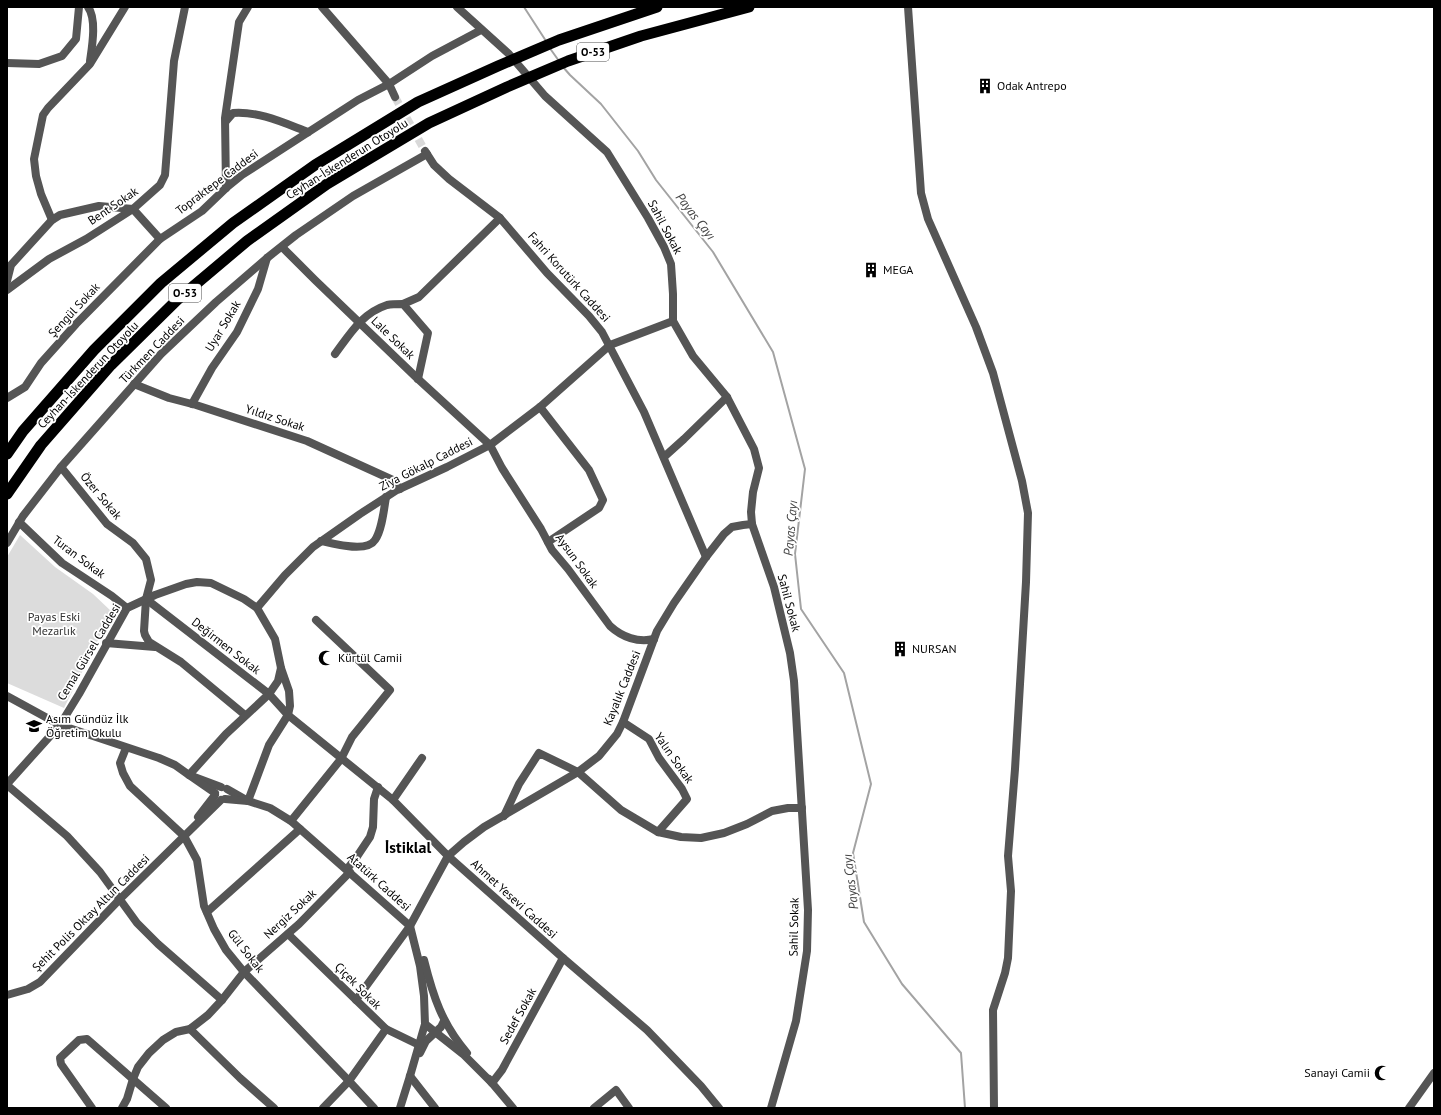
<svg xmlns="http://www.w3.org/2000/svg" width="1441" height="1115" font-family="'PT Sans',sans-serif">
  <rect width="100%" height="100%" fill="#fff"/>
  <path fill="#dcdcdc" d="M 20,535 L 55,567 L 93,594 L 112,612 L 64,708 L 7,683 L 7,557 Z"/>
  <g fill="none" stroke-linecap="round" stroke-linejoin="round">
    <g stroke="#a3a3a3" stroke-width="2">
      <path d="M 524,7 L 546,41"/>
      <path d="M 549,47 L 559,61"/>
      <path d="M 563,67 L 570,75 L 601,104 L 638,151 L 656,180 L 713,252 L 773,352 L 805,469 L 795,554 L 801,609 L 844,673 L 871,784 L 853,853 L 864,922 L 902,984 L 961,1053 L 965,1108"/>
    </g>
    <path stroke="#d9d9d9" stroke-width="8" stroke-dasharray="8 4" stroke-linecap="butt" d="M 395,97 L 425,151"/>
    <g stroke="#555" stroke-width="8">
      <path d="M 88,7 C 97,19 92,47 90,61"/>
      <path d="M 322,7 L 389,84 L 395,97"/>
      <path d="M 457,7 L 509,54 L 545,96 L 607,152 L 648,218 L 664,247 L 671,264 L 673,294 L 673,321 L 693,356 L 727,397 L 754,449 L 759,468 L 753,492 L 751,512 L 752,524 L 774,587 L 790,653 L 794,681 L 808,910 L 807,951 L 796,1021 L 771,1108"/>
      <path d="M 908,7 L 921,193 L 928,219 L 976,327 L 993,373 L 1022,481 L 1028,513 L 1026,582 L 1015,769 L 1008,856 L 1011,891 L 1008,958 L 1005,973 L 993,1010 L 994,1108"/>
      <path d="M 7,63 L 39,64 L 62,56 L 76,39 L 79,7"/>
      <path d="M 226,121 L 233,113 C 259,111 284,123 308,132"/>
      <path d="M 425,151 L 434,165 L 449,179 L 500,218 L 547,273 L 589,316 L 602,332 L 644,412 L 706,557"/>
      <path d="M 226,188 L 225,118 L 239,22 L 248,7"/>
      <path d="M 52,220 L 41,194 L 36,176 L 34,159 L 43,115 L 48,108 L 90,64 L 125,7"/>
      <path d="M 282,247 L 315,280 L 418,379 L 490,445 L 502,468 L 541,529 L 552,550 L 568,569 L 610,626 C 622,637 638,643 654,639"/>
      <path d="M 7,281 L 11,265 L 52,220 L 60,215 L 99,206 L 133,209 L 160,239 L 202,211 L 226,188 L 242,175 L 358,100 L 389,84 L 432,56 L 481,30"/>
      <path d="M 7,290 L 49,259 L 86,239 L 133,209 L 160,185 L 165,175 L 174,61 L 185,7"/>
      <path d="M 403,304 L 419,297 L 500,218"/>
      <path d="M 335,354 C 350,334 362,313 387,305 C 392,304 398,304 403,304 L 428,333 L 418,379"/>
      <path d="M 134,384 L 169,398 L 196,405 L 307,441 L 395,481 L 400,489"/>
      <path d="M 7,398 L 25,387 L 41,363 L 76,324 L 160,239"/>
      <path d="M 192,404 L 212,368 L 237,332 L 258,289 L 267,258"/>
      <path d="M 540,407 L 589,470 L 603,500 L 599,508 L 548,542"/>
      <path d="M 664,457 L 684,439 L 727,397"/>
      <path d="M 61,467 L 107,524 L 133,543 L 146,559 L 151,580 L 146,599 L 144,631 L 145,635 L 149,642 L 181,662 L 245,715"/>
      <path d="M 19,522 L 62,563 L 112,596 L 127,608"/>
      <path d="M 321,541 C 334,544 367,553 375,540 C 382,530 384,509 386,497"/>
      <path d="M 7,543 L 23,516 L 61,467 L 161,354 L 216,302 L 267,258 L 296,235 L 353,196 L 427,154"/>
      <path d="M 146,599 L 269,694 L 288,715 L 393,800 L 448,856 L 563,958 L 647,1030 L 701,1086 L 719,1108"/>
      <path d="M 257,608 L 285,575 L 313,547 L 360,514 L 397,490 L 447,467 L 490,445 L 540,407 L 610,345 L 673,321"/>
      <path d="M 106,643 L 155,647"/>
      <path d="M 7,696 L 60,725 L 159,758 L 175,765 L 189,775 L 221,787"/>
      <path d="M 623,722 L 649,739 L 659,758 L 682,789 L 687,799 L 658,832"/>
      <path d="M 126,748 L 120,763 L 123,773 L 130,786 L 184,836 L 197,860 L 204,906 L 214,929 L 226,950 L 244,972 L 349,1081 L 374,1108"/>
      <path d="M 7,784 L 60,725 L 79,694 L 127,608 L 155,595 L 186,584 L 197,582 L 211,583 L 244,599 L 257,608 L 275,639 L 281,668 L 278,681 L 269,694 L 226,734 L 189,775 L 215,793"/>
      <path d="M 7,785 L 67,836 L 100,872 L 137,923 L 158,944 L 222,1000"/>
      <path d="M 227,789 L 248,801 L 270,808 L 291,821 L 410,926 L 420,966 L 424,996 L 425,1024 L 463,1054 L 492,1083 L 513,1108"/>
      <path d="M 225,799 L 248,801 L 269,745 L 288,715 L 290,706 L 289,691 L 281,668"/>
      <path d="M 393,800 L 422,758"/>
      <path d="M 504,816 L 519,784 L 539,753 L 578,772 L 621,810 L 658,832 L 681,837 L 701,838 L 724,833 L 747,824 L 772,811 L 788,808 L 802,808"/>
      <path d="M 198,817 L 215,795"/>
      <path d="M 291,821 L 341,759 L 352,737 L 390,690 L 316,620"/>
      <path d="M 347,869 L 356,858 L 370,837 L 373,827 L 374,799 L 378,787"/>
      <path d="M 207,912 L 300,829"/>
      <path d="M 288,934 L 386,1029 L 419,1045"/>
      <path d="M 424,960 C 433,996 442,1024 467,1053"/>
      <path d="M 7,995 L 28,989 L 40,982 L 119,900 L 221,800"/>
      <path d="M 356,1000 L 410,926 L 448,856 L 464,842 L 484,827 L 578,772 L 599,756 L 617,734 L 623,722 L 657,631 L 674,603 L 706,557 L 724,534 L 732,527 L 743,525 L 752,524"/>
      <path d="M 190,1029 L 240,1078 L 274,1108"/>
      <path d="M 420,1053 L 426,1041 L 441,1027 L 444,1021"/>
      <path d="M 410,1076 L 435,1108"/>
      <path d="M 489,1079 L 492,1083 L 502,1070 L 563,958"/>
      <path d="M 92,1108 L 61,1064 L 60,1058 L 79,1040 L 87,1039 L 166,1108"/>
      <path d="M 122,1108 L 127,1099 L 133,1079 L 138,1067 L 149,1053 L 163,1040 L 176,1032 L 190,1029 L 208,1015 L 222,1000 L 244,972 L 299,924 L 350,872"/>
      <path d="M 323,1108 L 349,1081 L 386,1029"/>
      <path d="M 400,1108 L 410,1076 L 425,1024"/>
      <path d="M 594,1108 L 616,1090 L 629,1108"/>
      <path d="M 1409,1108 L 1434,1073"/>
    </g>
    <g stroke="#000" stroke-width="11">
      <path d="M 7,454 L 23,431 L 94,350 L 161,283 L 233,223 L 315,165 L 418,102 L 498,66 L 559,40 L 657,7"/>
      <path d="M 7,494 L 41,445 L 111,365 L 177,300 L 247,241 L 327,184 L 429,123 L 507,87 L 568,61 L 641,36 L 749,7"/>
    </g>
  </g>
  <defs>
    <symbol id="building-bare" viewBox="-9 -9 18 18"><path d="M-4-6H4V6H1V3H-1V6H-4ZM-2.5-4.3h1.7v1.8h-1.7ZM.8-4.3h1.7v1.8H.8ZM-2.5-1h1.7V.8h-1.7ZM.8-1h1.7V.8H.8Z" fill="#000" stroke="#fff" stroke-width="2.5" paint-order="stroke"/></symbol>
    <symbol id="mosque-bare" viewBox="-9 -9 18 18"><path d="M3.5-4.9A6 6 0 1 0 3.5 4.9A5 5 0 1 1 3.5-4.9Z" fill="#000" stroke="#fff" stroke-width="2.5" paint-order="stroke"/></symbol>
    <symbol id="school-bare" viewBox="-9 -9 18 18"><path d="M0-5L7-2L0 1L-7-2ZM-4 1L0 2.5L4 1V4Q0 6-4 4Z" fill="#000" stroke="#fff" stroke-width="2.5" paint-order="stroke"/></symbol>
  </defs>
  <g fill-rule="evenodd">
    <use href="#building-bare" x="974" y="75" width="22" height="22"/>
    <use href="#building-bare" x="860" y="259" width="22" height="22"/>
    <use href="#building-bare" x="889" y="638" width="22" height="22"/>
    <use href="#mosque-bare" x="315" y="647" width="22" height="22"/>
    <use href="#school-bare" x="23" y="715" width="22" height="22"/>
    <use href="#mosque-bare" x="1371" y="1062" width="22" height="22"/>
  </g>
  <g text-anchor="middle" stroke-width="3.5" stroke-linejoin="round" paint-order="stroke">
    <g fill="#fff" stroke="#4c4c4c" stroke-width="1">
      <rect x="577" y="43" width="32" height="18" rx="3"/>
      <rect x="169" y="284" width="32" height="18" rx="3"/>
    </g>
    <g font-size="11" font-weight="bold" fill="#000">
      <text x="593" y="56">O-53</text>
      <text x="185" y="297">O-53</text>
    </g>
    <g font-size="12" fill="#000" stroke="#fff" text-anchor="start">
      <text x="997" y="90">Odak Antrepo</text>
      <text x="883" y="274">MEGA</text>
      <text x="912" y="653">NURSAN</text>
      <text x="338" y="662">Kürtül Camii</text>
      <text x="46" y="723">Asım Gündüz İlk<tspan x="46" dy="14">Öğretim Okulu</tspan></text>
      <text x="1370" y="1077" text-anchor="end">Sanayi Camii</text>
    </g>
    <g font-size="12" fill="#000" stroke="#fff">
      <text transform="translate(347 159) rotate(-32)" y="4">Ceyhan-İskenderun Otoyolu</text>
      <text transform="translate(217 182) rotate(-37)" y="4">Topraktepe Caddesi</text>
      <text transform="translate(113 206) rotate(-34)" y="4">Bent Sokak</text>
      <text transform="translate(665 227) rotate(62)" y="4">Sahil Sokak</text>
      <text transform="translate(569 277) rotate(48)" y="4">Fahri Korutürk Caddesi</text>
      <text transform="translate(74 310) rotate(-47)" y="4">Şengül Sokak</text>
      <text transform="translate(223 326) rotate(-59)" y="4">Uyar Sokak</text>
      <text transform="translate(393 338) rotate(44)" y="4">Lale Sokak</text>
      <text transform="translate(152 350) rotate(-46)" y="4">Türkmen Caddesi</text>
      <text transform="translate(88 375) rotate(-47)" y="4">Ceyhan-İskenderun Otoyolu</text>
      <text transform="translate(275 418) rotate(18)" y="4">Yıldız Sokak</text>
      <text transform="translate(426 464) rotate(-27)" y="4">Ziya Gökalp Caddesi</text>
      <text transform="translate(101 496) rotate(50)" y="4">Özer Sokak</text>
      <text transform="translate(79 557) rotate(37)" y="4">Turan Sokak</text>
      <text transform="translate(577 561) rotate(54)" y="4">Aysun Sokak</text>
      <text transform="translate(789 603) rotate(75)" y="4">Sahil Sokak</text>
      <text transform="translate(226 646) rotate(38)" y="4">Değirmen Sokak</text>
      <text transform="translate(89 652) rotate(-59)" y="4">Cemal Gürsel Caddesi</text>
      <text transform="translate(622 688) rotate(-68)" y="4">Kayalık Caddesi</text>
      <text transform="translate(674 758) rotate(55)" y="4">Yalın Sokak</text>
      <text transform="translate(379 882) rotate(42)" y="4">Atatürk Caddesi</text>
      <text transform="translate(514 899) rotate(42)" y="4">Ahmet Yesevi Caddesi</text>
      <text transform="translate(91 913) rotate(-45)" y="4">Şehit Polis Oktay Altun Caddesi</text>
      <text transform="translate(290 914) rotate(-43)" y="4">Nergiz Sokak</text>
      <text transform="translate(794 927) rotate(-89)" y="4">Sahil Sokak</text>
      <text transform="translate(246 951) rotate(52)" y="4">Gül Sokak</text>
      <text transform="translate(358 986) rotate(45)" y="4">Çiçek Sokak</text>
      <text transform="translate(518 1016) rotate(-61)" y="4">Sedef Sokak</text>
    </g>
    <g font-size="12" fill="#333" stroke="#fff">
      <text x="54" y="621">Payas Eski<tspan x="54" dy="14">Mezarlık</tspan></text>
    </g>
    <g font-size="13" font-style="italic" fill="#444" stroke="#fff">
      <text transform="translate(696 216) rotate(52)" y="5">Payas Çayı</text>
      <text transform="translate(790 528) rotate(-85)" y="5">Payas Çayı</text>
      <text transform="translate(850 882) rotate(-97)" y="5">Payas Çayı</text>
    </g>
    <g font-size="16" font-weight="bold" fill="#000" stroke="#fff">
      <text x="408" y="853">İstiklal</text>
    </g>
  </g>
  <rect width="1441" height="1115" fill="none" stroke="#000000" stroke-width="16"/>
</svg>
